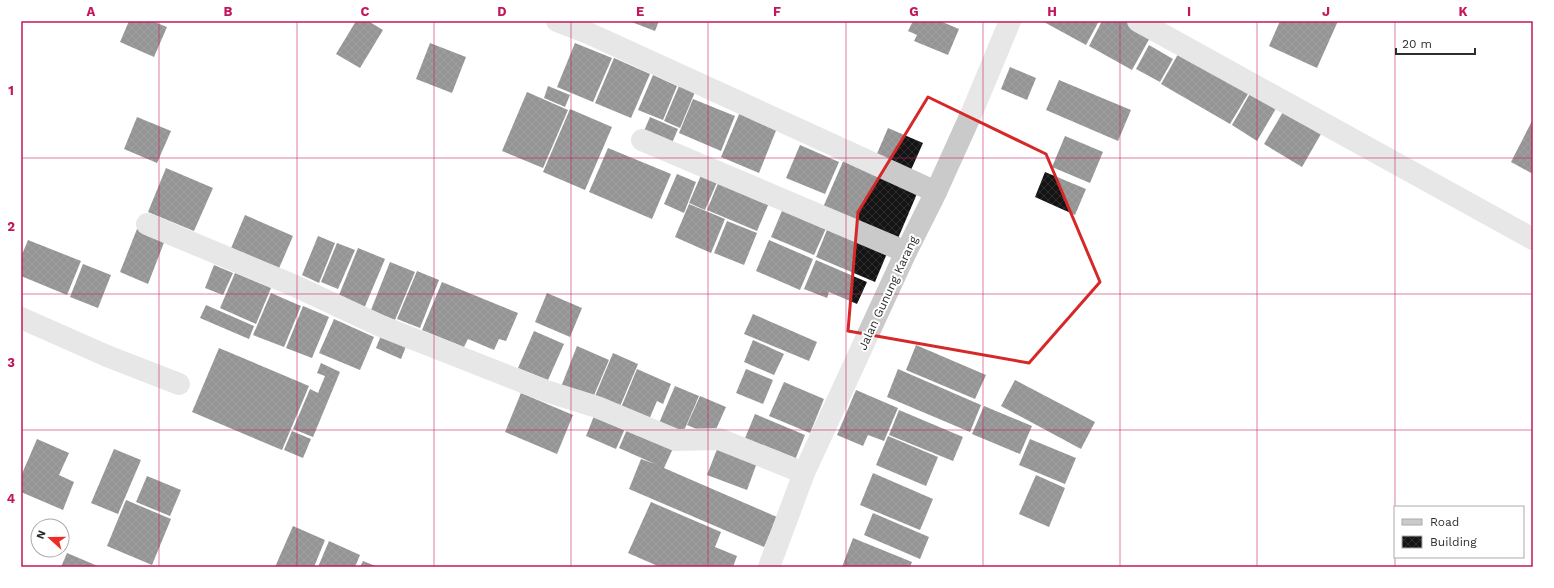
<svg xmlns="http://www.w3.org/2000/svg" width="1554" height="588" font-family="'Work Sans',sans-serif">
  <defs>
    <pattern id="building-cross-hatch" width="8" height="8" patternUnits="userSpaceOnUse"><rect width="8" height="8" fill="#141414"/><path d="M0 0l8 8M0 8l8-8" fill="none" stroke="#2e2e2e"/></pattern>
  </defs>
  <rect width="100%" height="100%" fill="#fff"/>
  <g fill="url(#building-cross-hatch)">
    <path d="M 129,21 L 152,21 L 167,27 L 154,57 L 120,42 Z"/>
    <path d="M 356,21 L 368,21 L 383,30 L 360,68 L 336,54 Z"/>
    <path d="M 629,21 L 659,21 L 655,31 Z"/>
    <path d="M 913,21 L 940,21 L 959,29 L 948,55 L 914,41 L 917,35 L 908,31 Z"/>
    <path d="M 1045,21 L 1099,21 L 1086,45 L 1044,22 Z"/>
    <path d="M 1102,21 L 1128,21 L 1152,34 L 1132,70 L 1089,46 Z"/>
    <path d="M 1280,21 L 1338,21 L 1317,68 L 1269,46 Z"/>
    <path d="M 430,43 L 466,57 L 452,93 L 416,79 Z"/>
    <path d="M 575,43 L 612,58 L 593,102 L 557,87 Z"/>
    <path d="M 1149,45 L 1173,59 L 1160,82 L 1136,69 Z"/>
    <path d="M 1181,49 L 1251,89 L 1230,124 L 1161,84 Z"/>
    <path d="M 614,58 L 650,74 L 631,118 L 595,103 Z"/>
    <path d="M 1010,67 L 1036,78 L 1027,100 L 1001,89 Z"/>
    <path d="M 653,75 L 677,86 L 663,120 L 638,110 Z"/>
    <path d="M 1059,80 L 1131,110 L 1118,141 L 1046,110 Z"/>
    <path d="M 548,86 L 570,95 L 565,107 L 544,98 Z"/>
    <path d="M 679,86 L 695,92 L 680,128 L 664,121 Z"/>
    <path d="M 1252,90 L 1278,105 L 1257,141 L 1232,125 Z"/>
    <path d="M 527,92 L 568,110 L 543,168 L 502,151 Z"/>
    <path d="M 693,99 L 735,116 L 721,151 L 679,133 Z"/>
    <path d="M 570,109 L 612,127 L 585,190 L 543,172 Z"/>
    <path d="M 740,112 L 777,128 L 759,173 L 721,157 Z"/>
    <path d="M 1283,112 L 1321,134 L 1302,167 L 1264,144 Z"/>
    <path d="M 137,117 L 171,131 L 157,163 L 124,149 Z"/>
    <path d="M 650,117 L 678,129 L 672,143 L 644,131 Z"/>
    <path d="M 1533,119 L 1533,174 L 1511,162 Z"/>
    <path d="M 888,128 L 923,143 L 911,170 L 876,156 Z"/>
    <path d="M 1065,136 L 1103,152 L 1090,183 L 1052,167 Z"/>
    <path d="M 800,145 L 839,162 L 825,194 L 786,178 Z"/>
    <path d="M 608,148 L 671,174 L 652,219 L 589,192 Z"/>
    <path d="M 845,157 L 919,189 L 896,243 L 821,212 Z"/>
    <path d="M 166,168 L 213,188 L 194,231 L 148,212 Z"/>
    <path d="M 1045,172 L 1086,189 L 1075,215 L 1035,197 Z"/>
    <path d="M 702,173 L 718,180 L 705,210 L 689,203 Z"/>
    <path d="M 677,174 L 696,182 L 684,213 L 664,204 Z"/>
    <path d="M 719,181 L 769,203 L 757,231 L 707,210 Z"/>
    <path d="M 689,204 L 725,219 L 711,253 L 675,237 Z"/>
    <path d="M 784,206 L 828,224 L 814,255 L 771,237 Z"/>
    <path d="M 245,215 L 293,236 L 277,273 L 229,253 Z"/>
    <path d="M 727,221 L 757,233 L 744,265 L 714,253 Z"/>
    <path d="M 829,225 L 888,251 L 875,282 L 816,257 Z"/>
    <path d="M 137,229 L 165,240 L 148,284 L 120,272 Z"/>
    <path d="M 318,236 L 335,243 L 319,283 L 302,275 Z"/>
    <path d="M 28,240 L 81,261 L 67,295 L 21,276 L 21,257 Z"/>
    <path d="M 769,240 L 813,259 L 800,290 L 756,271 Z"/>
    <path d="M 337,243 L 355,250 L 338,289 L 321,282 Z"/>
    <path d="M 358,248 L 385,259 L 363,311 L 337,300 Z"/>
    <path d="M 816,260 L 867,282 L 857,304 L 829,292 L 827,298 L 804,289 Z"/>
    <path d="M 390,262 L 415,272 L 395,320 L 371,310 Z"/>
    <path d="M 83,264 L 111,275 L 98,308 L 70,297 Z"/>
    <path d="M 214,265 L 233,273 L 223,295 L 205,288 Z"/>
    <path d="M 417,271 L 439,280 L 420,328 L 397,319 Z"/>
    <path d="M 235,273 L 271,288 L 256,324 L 220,308 Z"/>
    <path d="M 442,282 L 518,313 L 506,341 L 499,339 L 494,350 L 468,339 L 464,347 L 422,330 Z"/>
    <path d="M 271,293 L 301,306 L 284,347 L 253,335 Z"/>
    <path d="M 547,293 L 582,308 L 570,337 L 535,322 Z"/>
    <path d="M 206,305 L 254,326 L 249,339 L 200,318 Z"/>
    <path d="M 303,306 L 329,317 L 312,358 L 286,348 Z"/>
    <path d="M 753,314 L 817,342 L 809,361 L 744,334 Z"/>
    <path d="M 334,319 L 374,337 L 360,370 L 319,353 Z"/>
    <path d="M 534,331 L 564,344 L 548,380 L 518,368 Z"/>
    <path d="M 382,333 L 407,344 L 401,359 L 376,348 Z"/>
    <path d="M 753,340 L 784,354 L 774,375 L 744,362 Z"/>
    <path d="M 916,345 L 986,375 L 975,399 L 906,370 Z"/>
    <path d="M 577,346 L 609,360 L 592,400 L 561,387 Z"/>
    <path d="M 219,348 L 309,386 L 282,450 L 192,412 Z"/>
    <path d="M 613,353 L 638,364 L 618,411 L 593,401 Z"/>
    <path d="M 321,363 L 340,372 L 313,437 L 293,429 L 310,389 L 318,393 L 325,376 L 317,373 Z"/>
    <path d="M 637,369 L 671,384 L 663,404 L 657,401 L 648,422 L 620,410 Z"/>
    <path d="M 746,369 L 773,380 L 763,404 L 736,393 Z"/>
    <path d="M 898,369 L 981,405 L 970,432 L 887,397 Z"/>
    <path d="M 1015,380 L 1095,422 L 1081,449 L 1001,406 Z"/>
    <path d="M 784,382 L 824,399 L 810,433 L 769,416 Z"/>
    <path d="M 675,386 L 699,396 L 683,433 L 659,423 Z"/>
    <path d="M 856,390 L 898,408 L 884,441 L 868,435 L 863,446 L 837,435 Z"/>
    <path d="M 521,393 L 573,415 L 557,454 L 505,432 Z"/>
    <path d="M 700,396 L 726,407 L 713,436 L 687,425 Z"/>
    <path d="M 984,406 L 1032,426 L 1020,454 L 972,434 Z"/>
    <path d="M 899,410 L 963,437 L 953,461 L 889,435 Z"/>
    <path d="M 596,411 L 627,424 L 616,449 L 586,436 Z"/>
    <path d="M 755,414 L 805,435 L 793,465 L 743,443 Z"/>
    <path d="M 629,425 L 675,444 L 664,468 L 777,517 L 764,547 L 629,489 L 641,459 L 655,464 L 619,448 Z"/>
    <path d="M 292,431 L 311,439 L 303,458 L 284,450 Z"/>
    <path d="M 888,436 L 938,457 L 926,486 L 876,465 Z"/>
    <path d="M 37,439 L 69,453 L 59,475 L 74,482 L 63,510 L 21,492 L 21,476 Z"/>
    <path d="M 1030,439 L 1076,458 L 1065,484 L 1019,465 Z"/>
    <path d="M 719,444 L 758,460 L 747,490 L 707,475 Z"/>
    <path d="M 114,449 L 141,460 L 118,514 L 91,503 Z"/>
    <path d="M 873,473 L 933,499 L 920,530 L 860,505 Z"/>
    <path d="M 1036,475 L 1065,488 L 1049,527 L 1019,514 Z"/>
    <path d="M 147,476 L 181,490 L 170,516 L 136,502 Z"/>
    <path d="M 126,500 L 171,519 L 152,565 L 107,546 Z"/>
    <path d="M 651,502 L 721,532 L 715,547 L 737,556 L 733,567 L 660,567 L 628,553 Z"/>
    <path d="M 873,513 L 929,537 L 920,559 L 864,535 Z"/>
    <path d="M 293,526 L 325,540 L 314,567 L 275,567 Z"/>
    <path d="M 853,538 L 912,562 L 910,567 L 842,567 Z"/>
    <path d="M 329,541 L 360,555 L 355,567 L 318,567 Z"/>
    <path d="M 67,553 L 100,567 L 61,567 Z"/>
    <path d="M 363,561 L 378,567 L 360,567 Z"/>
  </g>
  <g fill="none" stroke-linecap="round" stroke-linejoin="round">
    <g stroke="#cacaca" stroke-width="22">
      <path d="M 557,21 L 588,33 L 936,192"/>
      <path d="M 1138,21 L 1533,239"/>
      <path d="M 642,140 L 906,252"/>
      <path d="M 147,224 L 295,286 L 383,327 L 546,391 L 597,407 L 676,440 L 719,439 L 804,473"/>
      <path d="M 21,318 L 107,356 L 179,384"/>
      <path d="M 769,567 L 804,473 L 906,252 L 936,192 L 973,110 L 1010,21"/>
    </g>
  </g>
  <path d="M0 0H1554V588H0ZM 928,97 L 1046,154 L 1100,282 L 1029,363 L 848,331 L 858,212 Z" fill="#fff" fill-opacity=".55" fill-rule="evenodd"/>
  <path fill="none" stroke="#d62828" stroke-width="3" stroke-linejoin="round" d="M 928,97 L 1046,154 L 1100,282 L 1029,363 L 848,331 L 858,212 Z"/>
  <path fill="none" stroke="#c2185b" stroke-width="1" stroke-opacity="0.55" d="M 159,21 L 159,567M 297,21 L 297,567M 434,21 L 434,567M 571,21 L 571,567M 708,21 L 708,567M 846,21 L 846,567M 983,21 L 983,567M 1120,21 L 1120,567M 1257,21 L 1257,567M 1395,21 L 1395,567M 21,158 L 1533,158M 21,294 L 1533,294M 21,430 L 1533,430"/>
  <g text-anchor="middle" stroke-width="4" stroke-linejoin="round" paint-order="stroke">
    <g font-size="12" fill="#2d2d2d" stroke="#fff">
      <text transform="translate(888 293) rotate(-65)" y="4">Jalan Gunung Karang</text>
    </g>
  </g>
  <rect width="1554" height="588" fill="none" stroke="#ffffff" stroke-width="44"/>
  <rect x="1394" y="506" width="130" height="52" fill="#ffffff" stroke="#ababab"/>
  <rect x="1402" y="519" width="20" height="6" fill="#cacaca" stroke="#ababab"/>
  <text x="1430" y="526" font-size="12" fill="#2d2d2d">Road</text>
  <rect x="1402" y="536" width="20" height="12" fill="url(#building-cross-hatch)" stroke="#ababab"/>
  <text x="1430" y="546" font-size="12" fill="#2d2d2d">Building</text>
  <g transform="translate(50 538) rotate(291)"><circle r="19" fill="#ffffff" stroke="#ababab"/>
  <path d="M0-3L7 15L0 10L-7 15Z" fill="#ef2c24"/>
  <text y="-6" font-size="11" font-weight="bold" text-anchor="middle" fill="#2d2d2d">N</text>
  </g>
  <path d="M1396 48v6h79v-6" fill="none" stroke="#2d2d2d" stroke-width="2"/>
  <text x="1402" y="48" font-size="12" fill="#2d2d2d" stroke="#ffffff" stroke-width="3" paint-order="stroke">20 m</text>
  <rect x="22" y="22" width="1510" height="544" fill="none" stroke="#c2185b" stroke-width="1.5"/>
  <g font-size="13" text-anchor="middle" font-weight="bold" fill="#c2185b">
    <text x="91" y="16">A</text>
    <text x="228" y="16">B</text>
    <text x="365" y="16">C</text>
    <text x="502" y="16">D</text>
    <text x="640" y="16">E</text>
    <text x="777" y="16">F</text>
    <text x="914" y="16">G</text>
    <text x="1052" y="16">H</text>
    <text x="1189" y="16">I</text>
    <text x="1326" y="16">J</text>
    <text x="1463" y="16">K</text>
    <text x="11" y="95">1</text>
    <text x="11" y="231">2</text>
    <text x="11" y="367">3</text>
    <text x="11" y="503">4</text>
  </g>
</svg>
